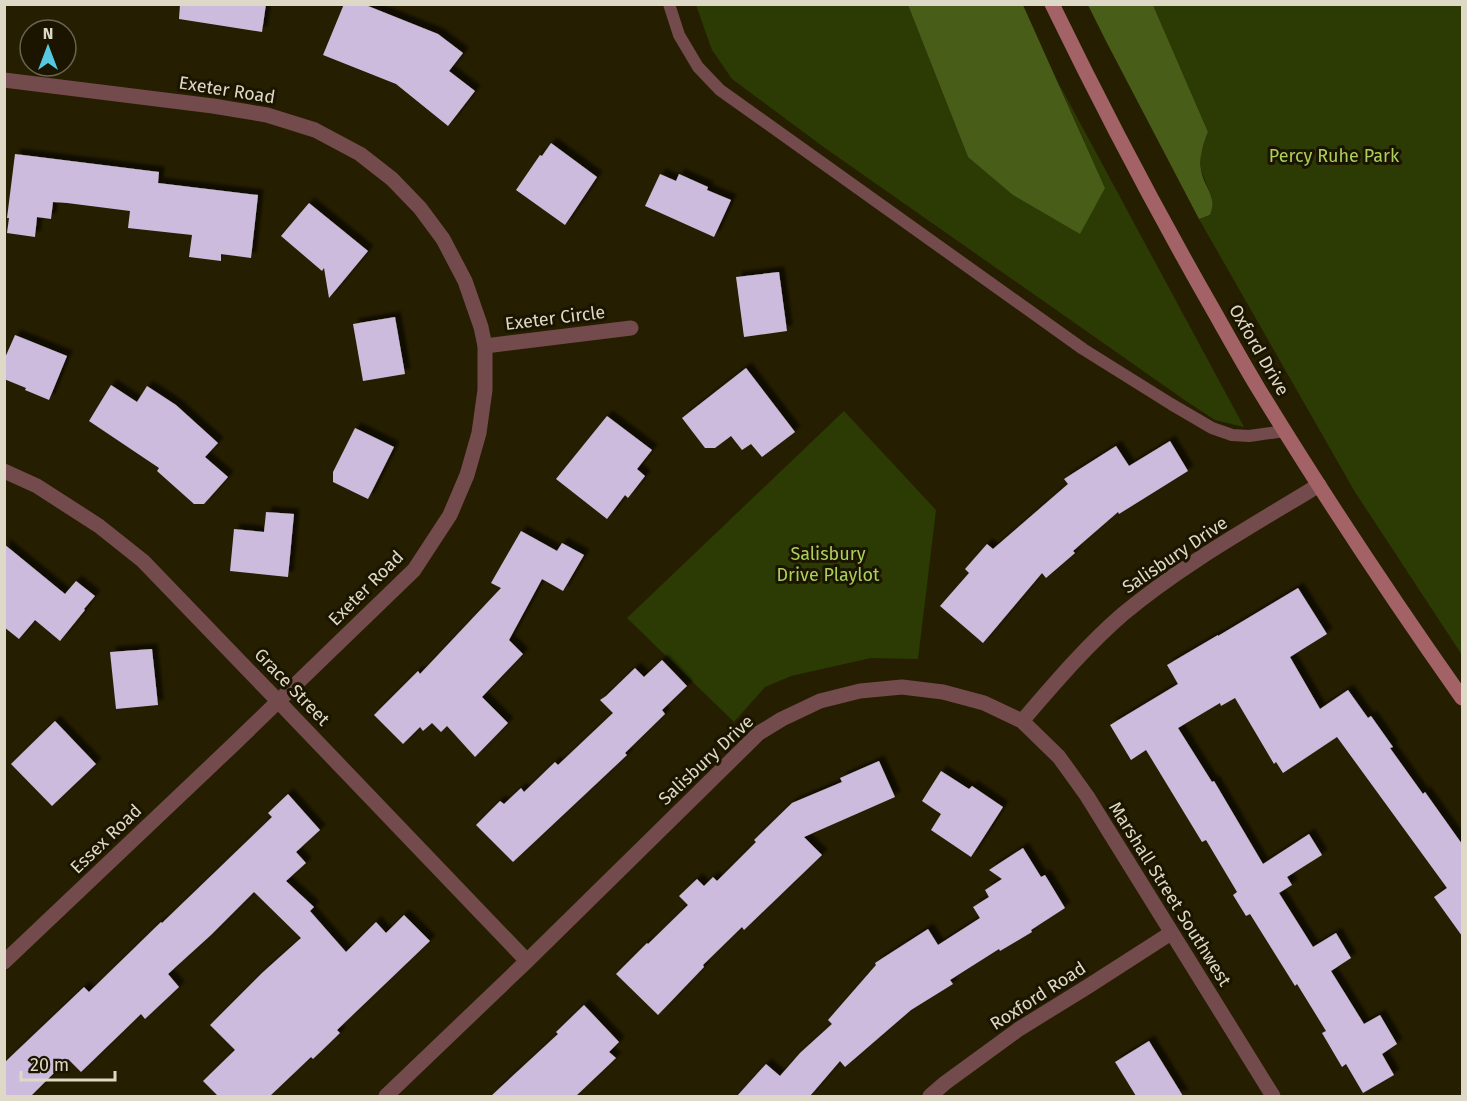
<svg xmlns="http://www.w3.org/2000/svg" width="1467" height="1101" font-family="'Fira Sans',sans-serif">
  <defs>
    <filter id="shadow"><feDropShadow dx="5.5" dy="-5.5" stdDeviation="1.5" flood-color="#0009"/></filter>
  </defs>
  <rect width="100%" height="100%" fill="#261e00"/>
  <g fill="#2c3b04">
    <path d="M 696,5 L 908,5 L 968,157 L 1105,188 L 1058,82 L 1244,427 L 1215,420 L 1186,401 L 825,148 L 732,79 L 712,50 Z"/>
    <path d="M 1153,5 L 1462,5 L 1462,655 L 1355,492 L 1199,219 L 1210,215 L 1212,198 L 1201,170 L 1201,151 L 1208,132 Z"/>
    <path d="M 844,411 L 936,510 L 918,659 L 871,658 L 791,676 L 765,687 L 734,722 L 627,618 Z"/>
  </g>
  <g fill="#485d18">
    <path d="M 908,5 L 1023,5 L 1105,188 L 1080,234 L 1013,195 L 968,157 Z"/>
    <path d="M 1088,5 L 1153,5 L 1208,132 C 1203,144 1199,157 1201,170 C 1204,188 1218,196 1210,215 L 1199,219 L 1107,43 Z"/>
  </g>
  <g fill="#ccbbdc" filter="url(#shadow)">
    <path d="M 180,4 L 266,4 L 262,32 L 179,19 Z"/>
    <path d="M 344,4 L 363,4 L 438,34 L 463,53 L 449,71 L 475,91 L 448,126 L 396,84 L 323,55 Z"/>
    <path d="M 551,143 L 597,177 L 565,225 L 516,190 L 540,155 L 542,156 Z"/>
    <path d="M 15,154 L 159,172 L 158,183 L 258,195 L 251,258 L 221,254 L 221,261 L 189,257 L 192,235 L 128,228 L 130,211 L 67,203 L 53,202 L 51,219 L 37,217 L 35,237 L 7,233 L 9,218 L 7,218 Z"/>
    <path d="M 660,174 L 676,181 L 679,174 L 708,187 L 707,190 L 731,200 L 714,237 L 645,206 Z"/>
    <path d="M 309,203 L 368,251 L 329,298 L 324,268 L 322,271 L 281,236 Z"/>
    <path d="M 779,272 L 787,331 L 744,337 L 736,277 Z"/>
    <path d="M 395,317 L 405,374 L 363,381 L 353,324 Z"/>
    <path d="M 15,335 L 67,356 L 49,400 L 25,390 L 26,388 L 4,379 L 4,360 Z"/>
    <path d="M 746,368 L 795,432 L 762,457 L 751,444 L 742,450 L 731,436 L 715,448 L 705,448 L 682,418 Z"/>
    <path d="M 111,385 L 137,402 L 147,386 L 176,405 L 218,443 L 205,457 L 228,477 L 204,504 L 194,504 L 157,471 L 159,468 L 89,421 Z"/>
    <path d="M 607,416 L 652,450 L 637,469 L 645,476 L 628,498 L 625,495 L 607,519 L 556,479 Z"/>
    <path d="M 355,428 L 394,447 L 368,499 L 333,482 L 333,472 Z"/>
    <path d="M 1170,441 L 1188,471 L 1119,514 L 1118,512 L 1073,551 L 1075,553 L 1046,578 L 1042,573 L 983,643 L 940,606 L 969,573 L 965,569 L 987,544 L 993,549 L 1068,484 L 1064,479 L 1116,446 L 1129,466 Z"/>
    <path d="M 266,512 L 294,514 L 288,577 L 230,571 L 234,529 L 264,532 Z"/>
    <path d="M 521,531 L 557,551 L 562,543 L 584,555 L 563,591 L 542,579 L 509,640 L 523,654 L 482,697 L 508,723 L 475,757 L 447,726 L 441,732 L 432,723 L 423,731 L 420,727 L 403,744 L 374,715 L 418,671 L 420,674 L 501,588 L 491,583 Z"/>
    <path d="M 4,544 L 65,594 L 76,581 L 95,596 L 84,609 L 85,610 L 60,641 L 35,620 L 19,639 L 4,627 Z"/>
    <path d="M 1298,588 L 1327,634 L 1290,657 L 1320,709 L 1348,690 L 1368,718 L 1371,716 L 1393,747 L 1390,748 L 1423,794 L 1425,792 L 1462,844 L 1462,936 L 1434,897 L 1447,888 L 1337,737 L 1283,773 L 1276,762 L 1274,764 L 1235,698 L 1221,706 L 1220,703 L 1178,728 L 1212,782 L 1214,781 L 1263,864 L 1309,834 L 1322,855 L 1287,877 L 1292,885 L 1279,893 L 1313,947 L 1336,933 L 1351,958 L 1331,971 L 1364,1024 L 1380,1015 L 1397,1044 L 1382,1054 L 1394,1075 L 1363,1093 L 1346,1064 L 1342,1067 L 1322,1033 L 1326,1031 L 1297,984 L 1295,986 L 1250,914 L 1246,916 L 1233,895 L 1237,892 L 1206,840 L 1202,842 L 1146,750 L 1131,760 L 1110,725 L 1178,684 L 1167,665 L 1218,635 L 1218,636 Z"/>
    <path d="M 152,649 L 158,705 L 116,709 L 110,652 Z"/>
    <path d="M 662,660 L 687,686 L 662,710 L 665,714 L 625,753 L 627,755 L 513,862 L 476,825 L 500,801 L 504,804 L 521,788 L 524,792 L 555,762 L 558,765 L 613,713 L 600,700 L 606,696 L 635,668 L 644,677 Z"/>
    <path d="M 55,721 L 96,764 L 52,806 L 11,764 Z"/>
    <path d="M 879,761 L 895,797 L 804,837 L 822,855 L 744,930 L 742,927 L 703,965 L 704,967 L 658,1015 L 616,974 L 647,943 L 648,944 L 688,905 L 679,896 L 697,879 L 704,886 L 713,877 L 717,881 L 756,842 L 754,840 L 792,803 L 842,782 L 840,778 Z"/>
    <path d="M 941,771 L 969,789 L 972,786 L 1003,807 L 971,857 L 931,830 L 941,814 L 922,801 Z"/>
    <path d="M 288,794 L 320,830 L 296,852 L 306,863 L 286,881 L 314,907 L 310,911 L 346,952 L 376,922 L 386,933 L 404,915 L 430,941 L 337,1030 L 340,1033 L 313,1059 L 311,1057 L 270,1096 L 218,1096 L 203,1081 L 235,1050 L 210,1025 L 262,973 L 301,938 L 254,892 L 211,935 L 168,974 L 179,987 L 145,1019 L 141,1014 L 81,1072 L 68,1059 L 31,1096 L 4,1096 L 4,1063 L 84,987 L 89,992 L 161,922 L 162,923 L 272,817 L 268,813 Z"/>
    <path d="M 1023,848 L 1041,877 L 1045,875 L 1065,908 L 1031,930 L 1032,932 L 1000,951 L 999,949 L 950,980 L 953,984 L 911,1010 L 845,1067 L 840,1061 L 810,1096 L 737,1096 L 766,1064 L 780,1076 L 800,1053 L 832,1024 L 828,1020 L 876,965 L 875,963 L 928,929 L 938,945 L 980,918 L 973,907 L 989,897 L 985,890 L 1002,879 L 989,870 Z"/>
    <path d="M 584,1005 L 619,1042 L 609,1052 L 616,1058 L 576,1096 L 491,1096 L 558,1034 L 556,1032 Z"/>
    <path d="M 1149,1041 L 1183,1096 L 1136,1096 L 1115,1062 Z"/>
  </g>
  <g fill="none" stroke-linecap="round" stroke-linejoin="round">
    <path stroke="#734b4d" stroke-width="12" d="M 669,4 L 679,35 L 698,67 L 720,90 L 1083,349 L 1171,404 L 1212,428 L 1232,435 L 1249,436 L 1285,431"/>
    <g stroke="#734b4d" stroke-width="15">
      <path d="M 4,80 L 213,106 L 267,115 L 315,130 L 360,154 L 392,179 L 420,208 L 443,239 L 465,281 L 481,327 L 485,346 L 485,390 L 479,433 L 467,475 L 450,515 L 414,570 L 234,744 L 4,962"/>
      <path d="M 485,346 L 631,328"/>
      <path d="M 4,471 L 37,486 L 99,526 L 143,561 L 278,701 L 527,961"/>
      <path d="M 1022,721 C 1054,684 1086,646 1123,614 C 1183,564 1252,526 1319,485"/>
      <path d="M 386,1096 L 527,961 L 759,733 L 782,719 L 820,701 L 860,691 L 902,687 L 943,692 L 984,703 L 1022,721 L 1059,757 L 1087,796 L 1273,1096"/>
      <path d="M 930,1096 L 945,1083 L 1019,1029 L 1087,987 L 1171,933"/>
    </g>
    <path stroke="#a36366" stroke-width="15" d="M 1052,4 C 1103,109 1157,212 1215,313 C 1229,338 1243,363 1258,388 C 1322,493 1391,597 1462,698"/>
  </g>
  <g text-anchor="middle" stroke-width="6" stroke-linejoin="round" paint-order="stroke">
    <g font-size="18" fill="#ded9c7" stroke="#1b1500">
      <text transform="translate(227 90) rotate(9)" y="6">Exeter Road</text>
      <text transform="translate(555 318) rotate(-7)" y="6">Exeter Circle</text>
      <text transform="translate(1259 350) rotate(60)" y="6">Oxford Drive</text>
      <text transform="translate(1175 555) rotate(-34)" y="6">Salisbury Drive</text>
      <text transform="translate(366 588) rotate(-45)" y="6">Exeter Road</text>
      <text transform="translate(292 687) rotate(46)" y="6">Grace Street</text>
      <text transform="translate(706 760) rotate(-43)" y="6">Salisbury Drive</text>
      <text transform="translate(106 839) rotate(-44)" y="6">Essex Road</text>
      <text transform="translate(1170 894) rotate(58)" y="6">Marshall Street Southwest</text>
      <text transform="translate(1038 996) rotate(-33)" y="6">Roxford Road</text>
    </g>
    <g font-size="18" fill="#aad05b" stroke="#1b1500">
      <text x="1334" y="162">Percy Ruhe Park</text>
      <text x="828" y="560">Salisbury<tspan x="828" dy="21">Drive Playlot</tspan></text>
    </g>
  </g>
  <rect width="1467" height="1101" fill="none" stroke="#ded9c7" stroke-width="12"/>
  <g transform="translate(48 48)"><circle r="28" fill="#1b1500" stroke="#696350" stroke-width="1.5"/>
  <path d="M0-4.5L10 22L0 15L-10 22Z" fill="#56c9e1"/>
  <text y="-9" font-size="16" font-weight="bold" text-anchor="middle" fill="#ded9c7">N</text>
  </g>
  <path d="M21 1071v9h94v-9" fill="none" stroke="#ded9c7" stroke-width="3"/>
  <text x="30" y="1071" font-size="18" fill="#ded9c7" stroke="#1b1500" stroke-width="4.5" paint-order="stroke">20 m</text>
</svg>
